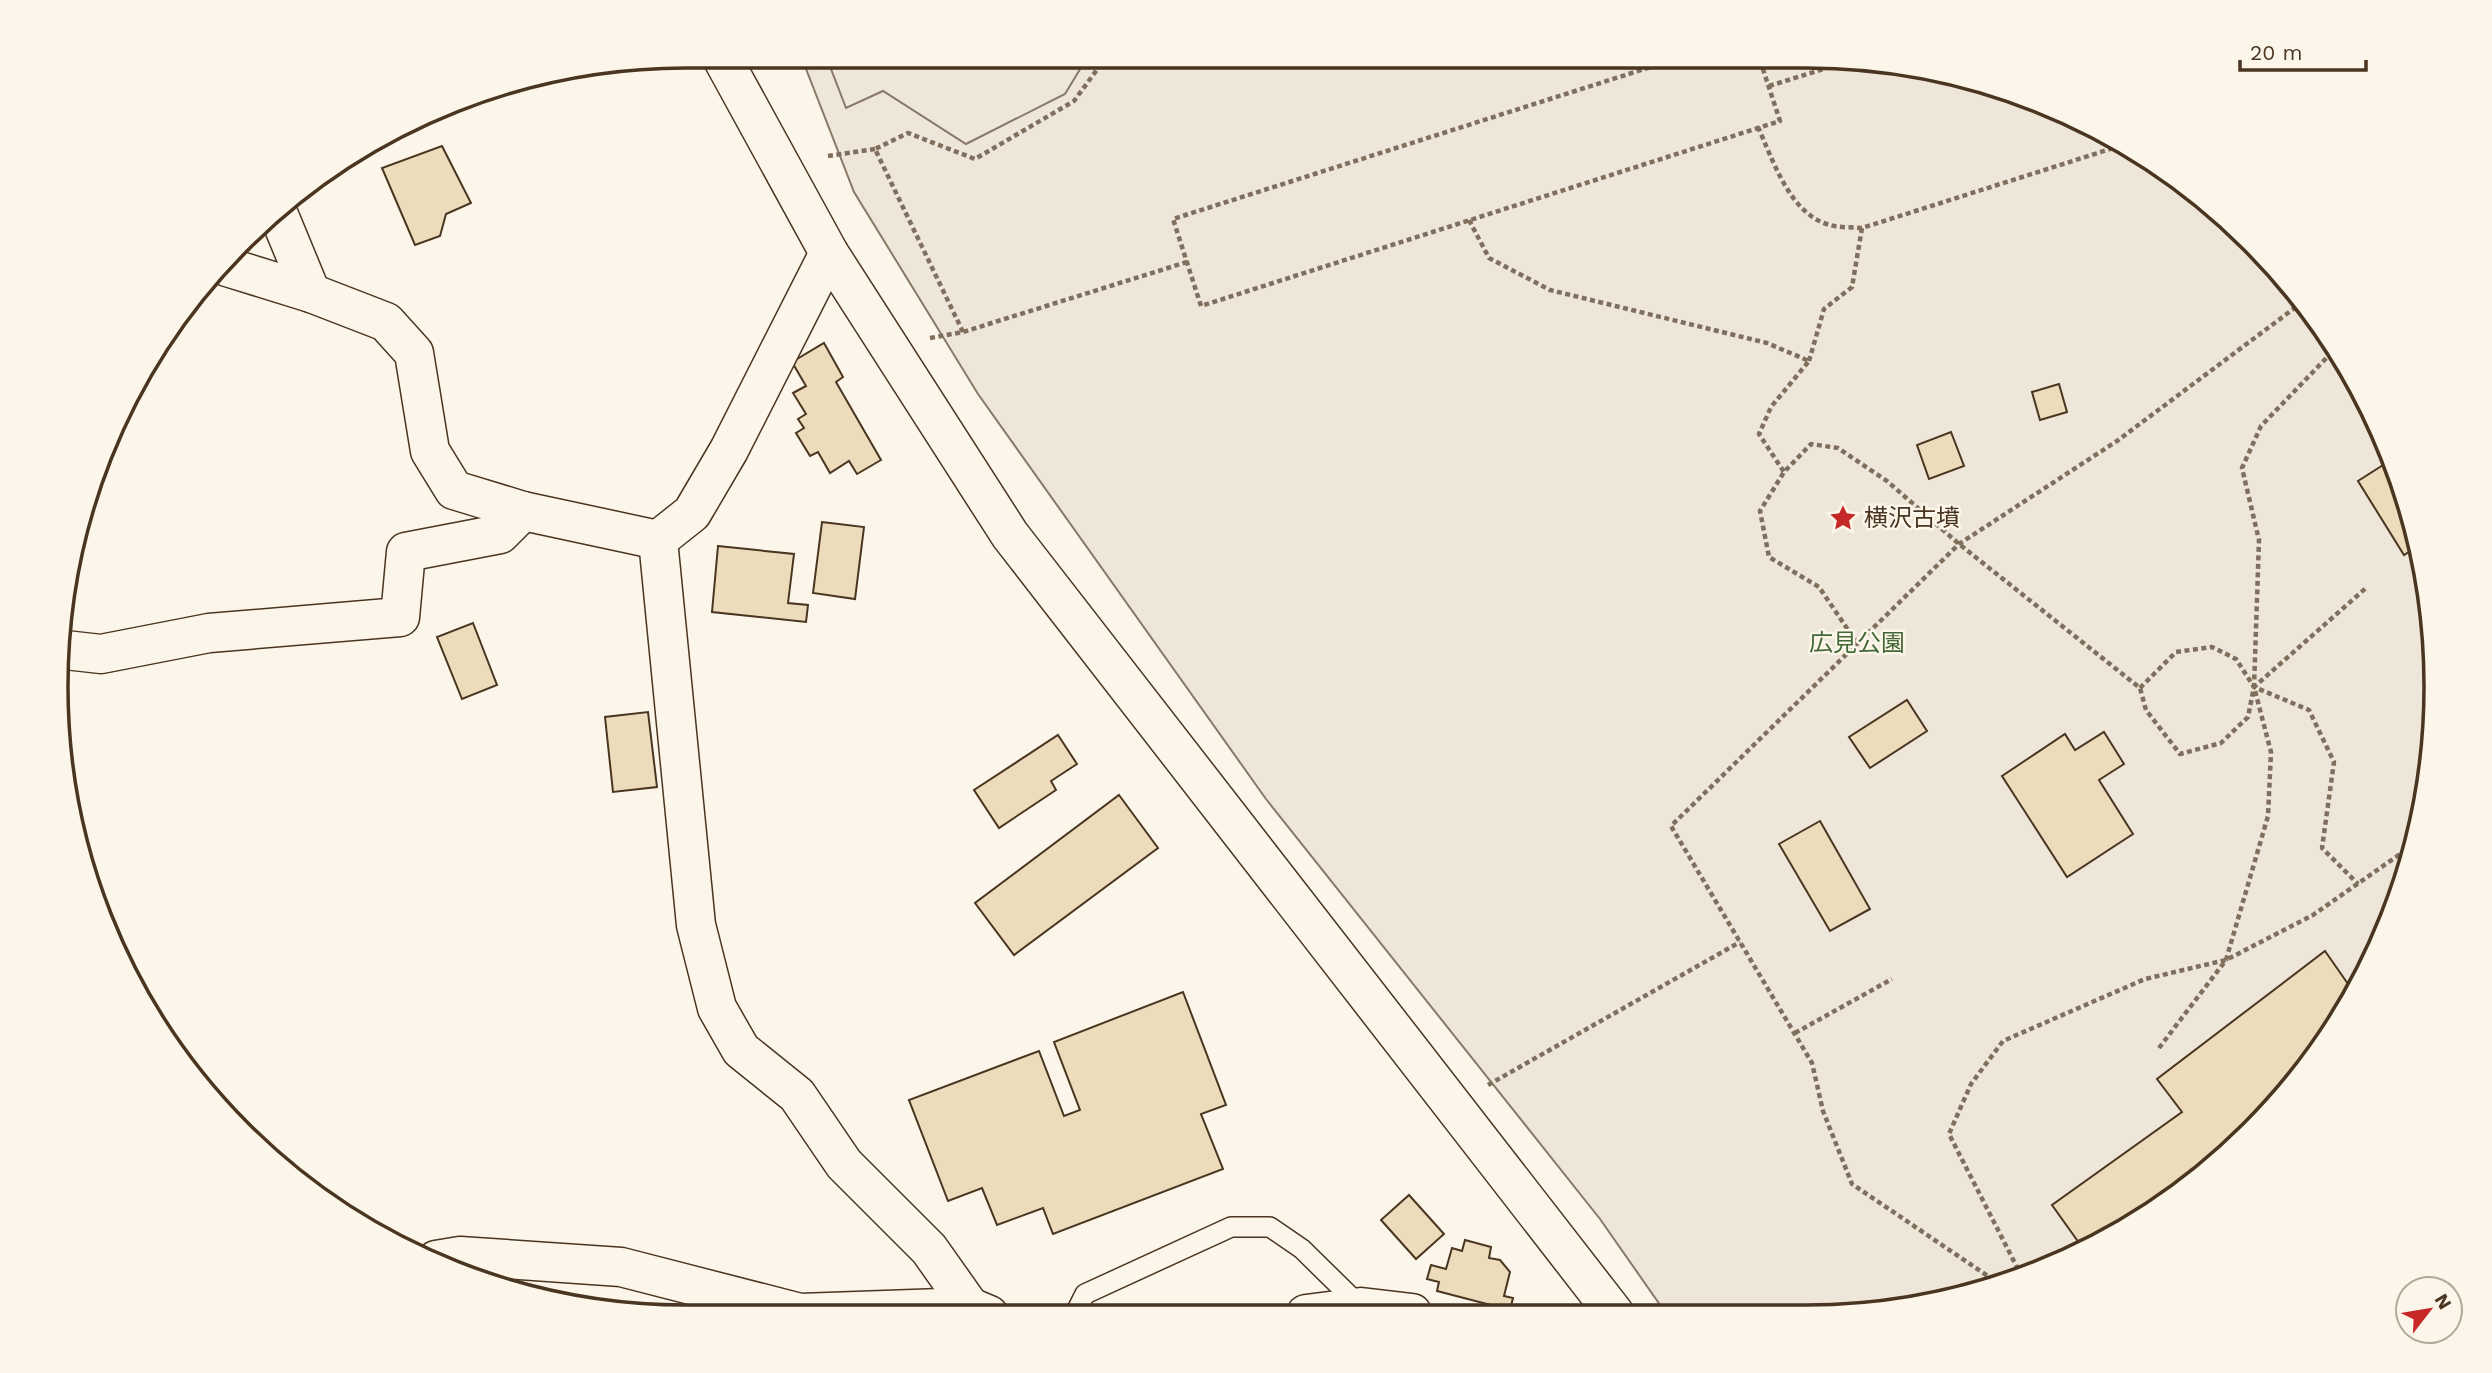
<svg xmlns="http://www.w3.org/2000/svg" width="2492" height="1373" font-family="'Work Sans','Noto Sans JP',sans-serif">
  <rect width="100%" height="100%" fill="#fbf6e9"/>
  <path fill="#ede6d9" stroke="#887966" stroke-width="2" d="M 801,56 L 1846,57 L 1969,78 L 2120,140 L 2221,212 L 2305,302 L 2371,407 L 2414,523 L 2435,645 L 2431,768 L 2403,889 L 2352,1001 L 2252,1132 L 2155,1211 L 2009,1283 L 1887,1312 L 1665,1312 L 1600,1219 L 1266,799 L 978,394 L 854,192 Z"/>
  <path fill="#ede7d9" stroke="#887966" stroke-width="2" d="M 826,56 L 1088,56 L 1065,94 L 966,144 L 883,91 L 846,108 Z"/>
  <g fill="#ecdcbc" stroke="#4a3520" stroke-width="2">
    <path d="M 442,146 L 471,203 L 446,214 L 440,236 L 415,245 L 382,168 Z"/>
    <path d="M 824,343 L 843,377 L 836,382 L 881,460 L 857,474 L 849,461 L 830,473 L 818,452 L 810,456 L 796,433 L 804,428 L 798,419 L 806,414 L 793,393 L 806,386 L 792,362 Z"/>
    <path d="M 2059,384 L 2067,412 L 2040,420 L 2032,392 Z"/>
    <path d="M 1951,432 L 1964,466 L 1929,479 L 1917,445 Z"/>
    <path d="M 2391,460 L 2414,523 L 2418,546 L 2404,555 L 2358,481 Z"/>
    <path d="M 822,522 L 864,527 L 855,599 L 813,593 Z"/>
    <path d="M 718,546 L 794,554 L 788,603 L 808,605 L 806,622 L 712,612 Z"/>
    <path d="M 473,623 L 497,685 L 462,699 L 437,637 Z"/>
    <path d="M 1907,700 L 1927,731 L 1870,768 L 1849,737 Z"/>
    <path d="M 648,712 L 657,787 L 613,792 L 605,717 Z"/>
    <path d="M 2104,732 L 2124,764 L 2099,780 L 2133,834 L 2067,877 L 2002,776 L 2065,734 L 2075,750 Z"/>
    <path d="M 1058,735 L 1077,764 L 1051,781 L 1056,790 L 999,828 L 974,790 Z"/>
    <path d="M 1119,795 L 1158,848 L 1014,955 L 975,903 Z"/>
    <path d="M 1820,821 L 1870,909 L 1830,931 L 1779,844 Z"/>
    <path d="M 2325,951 L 2355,994 L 2252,1132 L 2155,1211 L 2082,1247 L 2052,1205 L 2182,1112 L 2157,1079 Z"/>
    <path d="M 1183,992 L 1226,1105 L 1201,1114 L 1223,1169 L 1053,1234 L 1043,1208 L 997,1225 L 982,1188 L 948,1201 L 909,1100 L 1039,1051 L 1064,1116 L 1080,1110 L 1054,1042 Z"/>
    <path d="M 1409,1195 L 1444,1234 L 1416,1259 L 1381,1220 Z"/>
    <path d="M 1465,1240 L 1491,1247 L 1489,1258 L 1500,1260 L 1510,1272 L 1504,1296 L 1513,1298 L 1510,1310 L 1437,1291 L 1439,1282 L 1427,1279 L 1431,1265 L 1446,1269 L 1452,1248 L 1462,1251 Z"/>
  </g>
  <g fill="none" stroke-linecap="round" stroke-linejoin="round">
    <defs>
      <path id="service" d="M 1075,1314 L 1085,1294 L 1231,1227 L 1270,1227 L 1302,1249 L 1361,1307"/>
      <g id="minor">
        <path d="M 278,213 L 311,293"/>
        <path d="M 227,267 L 311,293 L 386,322 L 414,353 L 430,451 L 454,490 L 523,511 L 658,540 L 692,513 L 729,450 L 829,253"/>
        <path d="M 658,540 L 696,925 L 717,1008 L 741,1050 L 797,1095 L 844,1164 L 929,1249 L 970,1307"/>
        <path d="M 65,650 L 101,654 L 209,633 L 400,617 L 406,552 L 500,534 L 523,511"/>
        <path d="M 436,1260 L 460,1256 L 621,1267 L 800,1313 L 970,1307 L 989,1315"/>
        <path d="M 1306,1314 L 1361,1307 L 1412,1313"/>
      </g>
      <path id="tertiary" d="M 721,56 L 829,253 L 1010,535 L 1614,1313"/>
    </defs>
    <use href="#service" stroke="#4a3520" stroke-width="22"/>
    <use href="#minor" stroke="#4a3520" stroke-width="41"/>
    <use href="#tertiary" stroke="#4a3520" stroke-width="41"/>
    <g stroke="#7f6f5c" stroke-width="4.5" stroke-dasharray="5 3.5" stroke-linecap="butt">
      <path d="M 1682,57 L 1173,219 L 1201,306 L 1780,121 L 1759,57"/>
      <path d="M 1769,86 L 1856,59"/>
      <path d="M 1758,127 C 1773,160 1790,215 1830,225 C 1840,228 1852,227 1862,228 L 2126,144"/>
      <path d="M 828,156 L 875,149"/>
      <path d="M 1469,220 L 1489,258 L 1550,290 L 1767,343 L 1809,361 L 1771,407 L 1759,434 L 1784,472"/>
      <path d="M 963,332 L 875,149 L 908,133 L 975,159 L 1074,101 L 1107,56"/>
      <path d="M 930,338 L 963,332 L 1187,262"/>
      <path d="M 1809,361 L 1824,309 L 1852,287 L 1862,228"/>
      <path d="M 1857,643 L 1819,587 L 1769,557 L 1760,511 L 1784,472 L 1811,444 L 1838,448 L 1887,481 L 1959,544 L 2140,688 L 2146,710 L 2180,754 L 2221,743 L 2248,717 L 2254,687 L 2366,588"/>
      <path d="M 2140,688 L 2176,652 L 2212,647 L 2236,659 L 2254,687 L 2309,710 L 2334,762 L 2322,848 L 2358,884"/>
      <path d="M 1795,1033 L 1892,979"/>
      <path d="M 2159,1048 L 2226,960 L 2268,816 L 2271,752 L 2254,687 L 2259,540 L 2242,468 L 2261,426 L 2335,349"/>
      <path d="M 1488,1085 L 1740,942"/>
      <path d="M 2022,1277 L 1949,1134 L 1971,1084 L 2003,1041 L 2145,979 L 2226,960 L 2313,915 L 2413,845"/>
      <path d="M 2001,1285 L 1852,1184 L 1823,1111 L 1812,1063 L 1671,826 L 1959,544 L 2117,441 L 2304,301"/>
    </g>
    <use href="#service" stroke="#fbf6e9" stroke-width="19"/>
    <use href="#minor" stroke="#fbf6e9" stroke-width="38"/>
    <use href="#tertiary" stroke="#fbf6e9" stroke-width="38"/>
  </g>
  <defs>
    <symbol id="sight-bare" viewBox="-9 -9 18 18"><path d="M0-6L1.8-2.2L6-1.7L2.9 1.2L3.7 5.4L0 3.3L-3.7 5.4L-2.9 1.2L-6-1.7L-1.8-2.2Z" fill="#c62828" stroke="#fbf6e9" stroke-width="2.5" paint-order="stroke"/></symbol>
  </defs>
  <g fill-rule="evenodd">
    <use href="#sight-bare" x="1824" y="499" width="38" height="38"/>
  </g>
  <g text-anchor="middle" stroke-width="5" stroke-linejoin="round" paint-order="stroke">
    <g font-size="24" fill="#4a3520" stroke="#fbf6e9" text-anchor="start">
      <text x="1864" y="526">横沢古墳</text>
    </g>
    <g font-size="24" fill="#436837" stroke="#fbf6e9">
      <text x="1857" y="651">広見公園</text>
    </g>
  </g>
  <path d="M0 0H2492V1373H0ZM686 68H1806A618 618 0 0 1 2424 686V687A618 618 0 0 1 1806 1305H686A618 618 0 0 1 68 687V686A618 618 0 0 1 686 68Z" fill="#fbf6e9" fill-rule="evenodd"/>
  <path fill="none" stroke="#4a3520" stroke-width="3.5" d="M686 68H1806A618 618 0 0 1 2424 686V687A618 618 0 0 1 1806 1305H686A618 618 0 0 1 68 687V686A618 618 0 0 1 686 68Z"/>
  <g transform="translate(2429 1310) rotate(59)"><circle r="33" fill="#fbf6e9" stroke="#b4a999" stroke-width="2"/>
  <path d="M0-5L12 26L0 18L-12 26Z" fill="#c62828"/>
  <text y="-10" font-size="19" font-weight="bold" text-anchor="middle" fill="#4a3520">N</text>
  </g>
  <path d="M2240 60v10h126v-10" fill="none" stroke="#4a3520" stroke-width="3.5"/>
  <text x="2250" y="60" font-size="21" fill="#4a3520" stroke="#fbf6e9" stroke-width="5" paint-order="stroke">20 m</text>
</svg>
